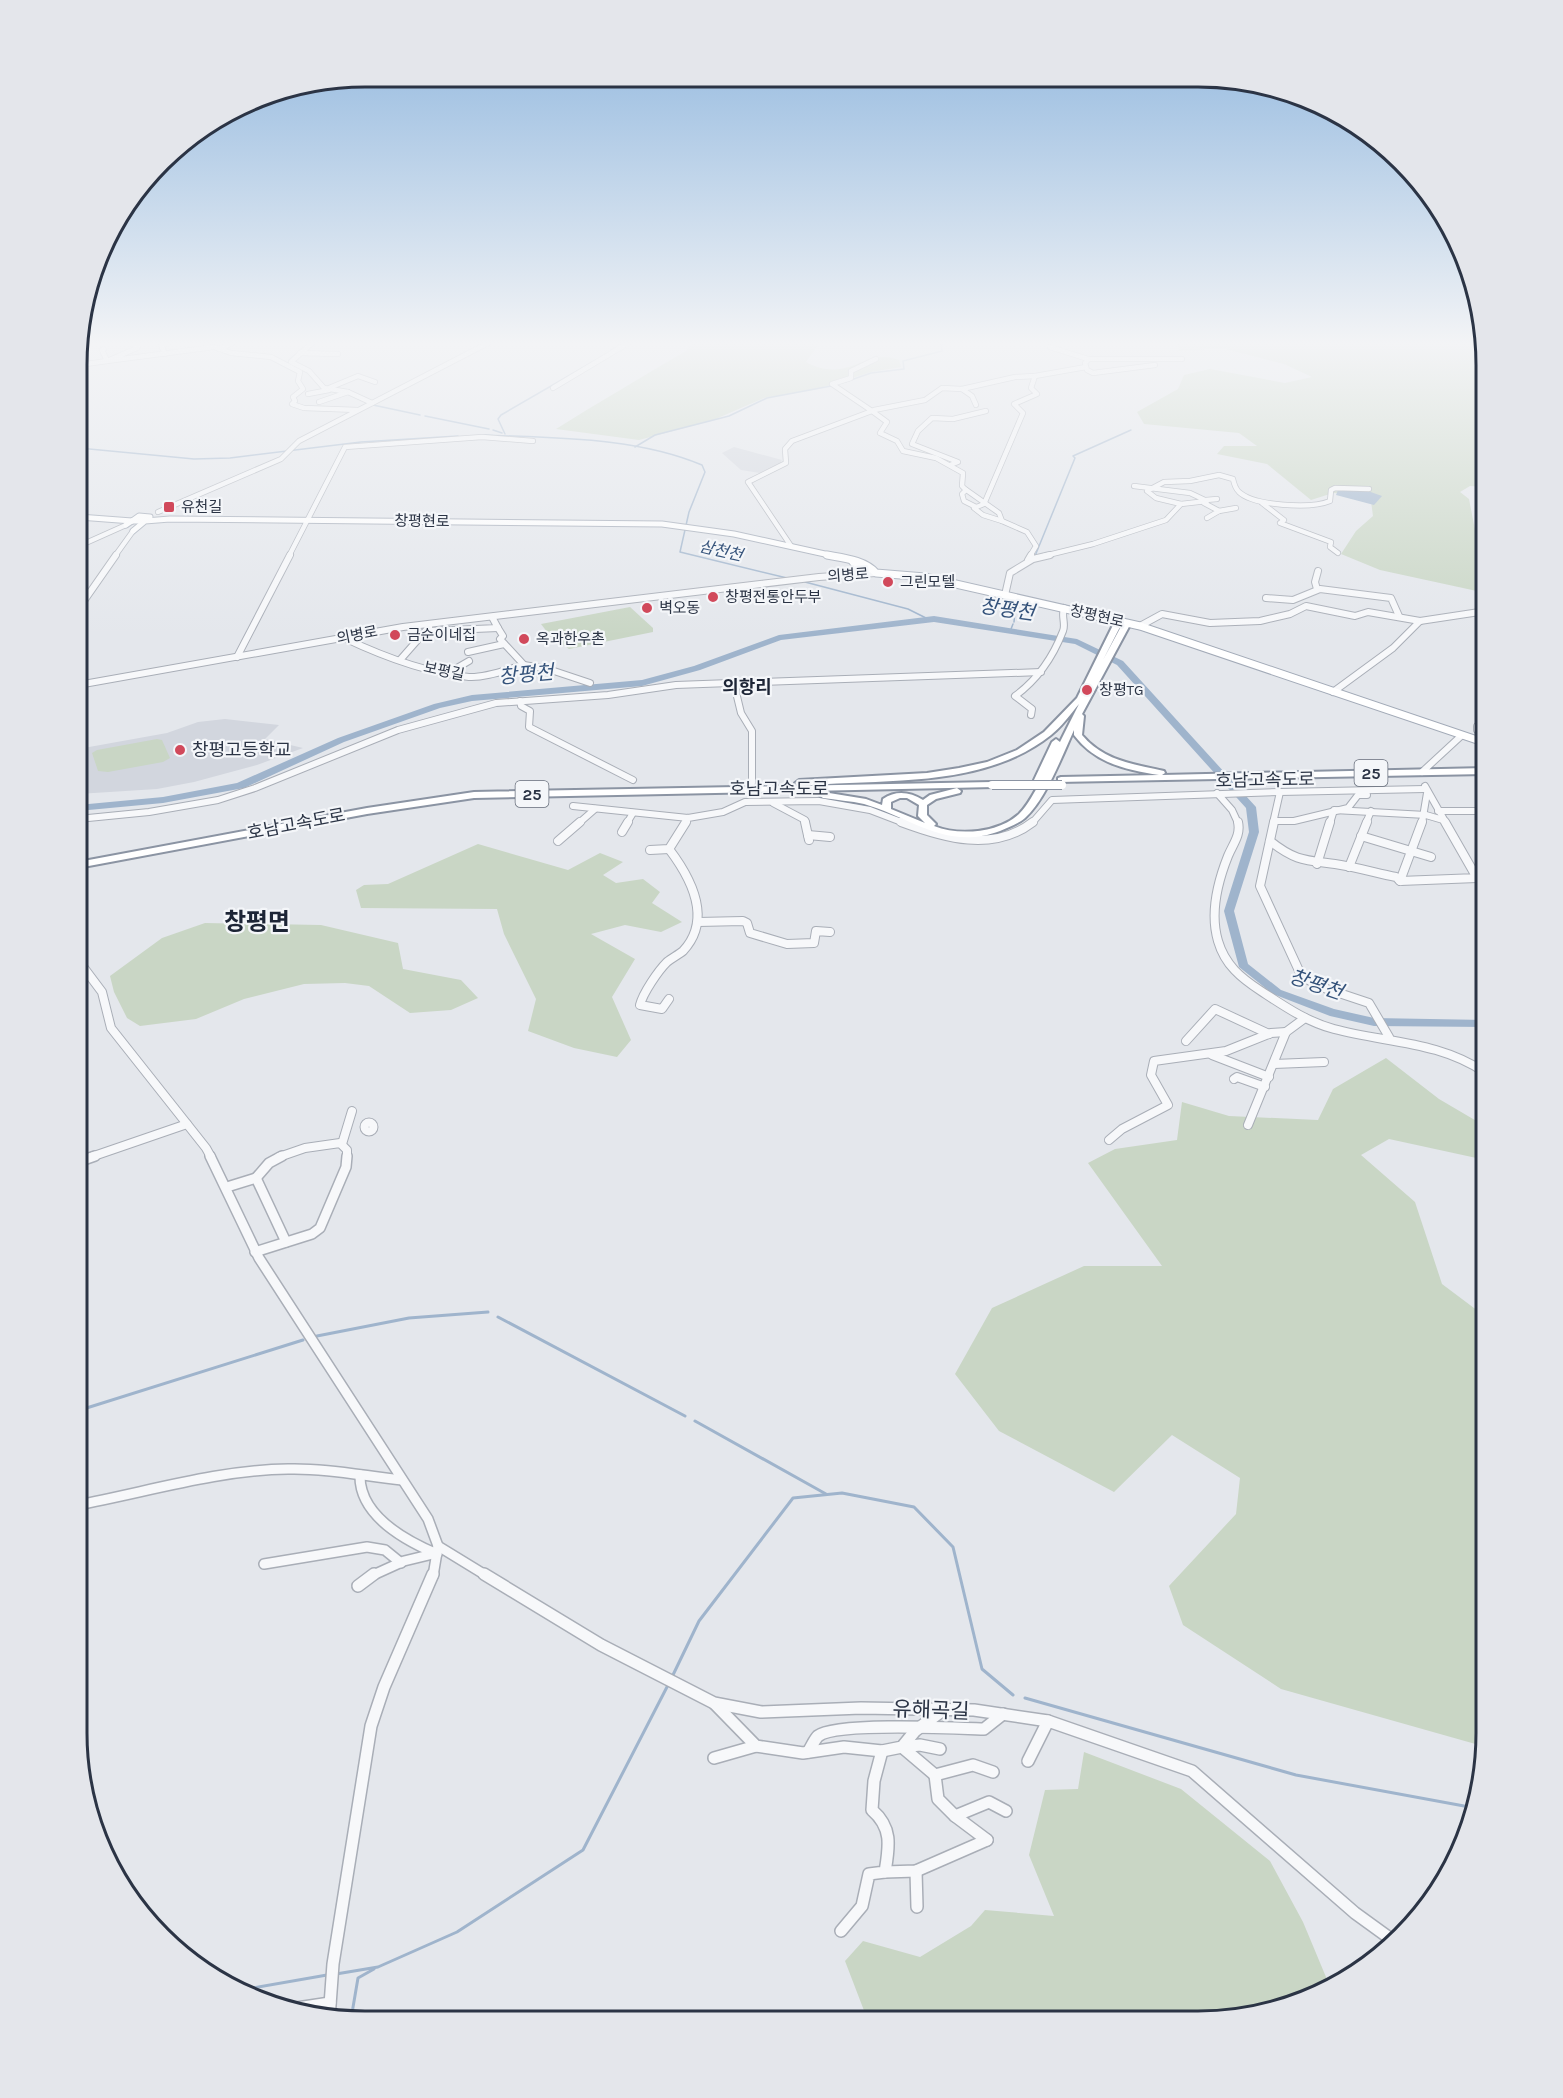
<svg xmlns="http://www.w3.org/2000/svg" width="1563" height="2098" font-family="Karla,'Noto Sans KR',sans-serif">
  <rect width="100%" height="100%" fill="#e4e7ec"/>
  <g fill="#d2d6de">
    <path d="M 734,447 L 782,460 L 780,464 L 760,473 L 741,470 L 722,453 Z"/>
    <path d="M 225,719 L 279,725 L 265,739 L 303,748 L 257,765 L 194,782 L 157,789 L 78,794 L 78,749 L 167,733 L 198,722 Z"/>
  </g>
  <g fill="#c9d6c5">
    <path d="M 685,342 L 820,342 L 806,362 C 848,385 866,346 899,360 L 901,367 L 871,372 L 814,390 L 764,398 L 711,421 L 639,440 L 556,429 C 599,402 642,377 686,351 L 692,344 Z"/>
    <path d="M 1176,342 L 1481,342 L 1486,364 L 1486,487 L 1470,486 L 1460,492 L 1469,499 L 1482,566 L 1486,571 L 1486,593 L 1380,570 L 1341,554 L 1356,531 L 1373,516 L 1370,494 L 1333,493 L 1311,500 L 1267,464 L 1217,454 L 1224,446 L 1257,446 L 1239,433 L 1144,424 L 1137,412 L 1178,389 L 1184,375 L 1210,369 L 1285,383 L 1312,377 L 1284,364 L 1222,348 L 1179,351 Z"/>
    <path d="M 630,607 L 653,628 L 653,632 L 569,649 L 551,637 L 541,624 Z"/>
    <path d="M 157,739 L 162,740 L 170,758 L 163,762 L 108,772 L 98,771 L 92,753 L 97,750 Z"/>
    <path d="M 478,844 L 568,870 L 600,853 L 623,862 L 603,875 L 616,883 L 643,879 L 660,892 L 652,903 L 682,922 L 661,932 L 625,925 L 591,934 L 635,959 L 612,997 L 631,1040 L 617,1057 L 574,1048 L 528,1031 L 536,999 L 504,934 L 497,909 L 361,908 L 356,890 L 364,885 L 388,884 Z"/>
    <path d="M 205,923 L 321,925 L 398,943 L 403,969 L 461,980 L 478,998 L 451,1010 L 410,1013 L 369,986 L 345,983 L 304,984 L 244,999 L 196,1019 L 140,1026 L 127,1018 L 114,992 L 110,976 L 162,938 Z"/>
    <path d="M 1386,1058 L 1439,1099 L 1485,1126 L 1481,1159 L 1389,1139 L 1361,1155 L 1415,1202 L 1442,1284 L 1486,1317 L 1486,1747 L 1281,1689 L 1183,1625 L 1169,1586 L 1236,1514 L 1240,1478 L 1172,1435 L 1114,1492 L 999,1431 L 955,1374 L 992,1308 L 1084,1266 L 1162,1266 L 1088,1163 L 1115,1149 L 1177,1140 L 1182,1102 L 1229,1116 L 1318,1120 L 1333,1089 Z"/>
    <path d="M 1084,1752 L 1181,1789 L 1270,1861 L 1303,1922 L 1331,1989 L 1199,2021 L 868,2021 L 845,1961 L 863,1941 L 920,1957 L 971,1926 L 985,1910 L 1054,1916 L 1029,1855 L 1045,1790 L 1078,1789 Z"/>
  </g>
  <path fill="#9fb4cc" d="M 1338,490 L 1365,490 L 1382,496 L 1374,505 L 1336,495 Z"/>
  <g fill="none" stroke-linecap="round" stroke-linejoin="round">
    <g stroke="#9fb4cc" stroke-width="1.5">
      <path d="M 611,350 L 623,342"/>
      <path d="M 289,360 L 306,345"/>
      <path d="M 845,382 L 871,373 L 904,369 L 903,361 L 942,351 L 941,345 L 948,342"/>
      <path d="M 373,405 L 420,415"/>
      <path d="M 425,416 L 489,429"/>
      <path d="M 493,430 L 502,433"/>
      <path d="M 505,434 L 498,419 L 501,415 L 596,360"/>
      <path d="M 485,435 C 556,438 636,437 702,465 L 705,472 L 689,512 L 680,552 L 787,578"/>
      <path d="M 635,447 L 655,435 L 729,416 L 767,398 L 831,386"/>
      <path d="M 79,448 L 194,459 L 230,458 L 361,442 L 458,436"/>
      <path d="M 1035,556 L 1075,458 L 1073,456 L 1131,430"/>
      <path d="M 805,582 L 908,609 L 930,620"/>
      <path d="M 1011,598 L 1015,612 L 1014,622"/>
      <path d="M 1011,629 L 1013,624"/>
    </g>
    <g stroke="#9fb4cc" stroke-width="3">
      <path d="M 498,1317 L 685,1416"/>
      <path d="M 317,1336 L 409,1318 L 488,1312"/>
      <path d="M 77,1411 L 303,1340"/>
      <path d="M 695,1421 L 826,1494"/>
      <path d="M 672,1677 L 699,1621 L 793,1498 L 842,1493 L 914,1507 L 953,1547 L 982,1669 L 1013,1695"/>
      <path d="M 1025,1698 L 1296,1775 L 1475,1808"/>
      <path d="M 336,1974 L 378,1967 L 457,1932 L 583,1850 L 668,1685"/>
      <path d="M 247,1989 L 327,1975"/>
      <path d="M 351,2019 L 358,1978 L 374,1969"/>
    </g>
    <path fill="#9fb4cc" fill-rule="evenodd" d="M 934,616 L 1077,639 L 1123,661 L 1256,807 L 1259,832 L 1234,911 L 1248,964 L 1281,990 L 1334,1009 L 1374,1018 L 1486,1020 L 1486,1027 L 1374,1026 L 1330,1016 L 1273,994 L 1239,967 L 1224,911 L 1249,832 L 1246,808 L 1117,665 L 1075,644 L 934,622 L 781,640 L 700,670 L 642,686 L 472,701 L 440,708 L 344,742 L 244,788 L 163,803 L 78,811 L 78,805 L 163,797 L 237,783 L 338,738 L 434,704 L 472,695 L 642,680 L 694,666 L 779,635 Z"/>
    <defs>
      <g id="minor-far4">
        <path d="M 138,342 L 132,344 L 138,346 L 137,348 L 107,361 L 214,347 L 231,353 L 271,357 L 300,372 L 298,381 L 303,389 L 293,397 L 295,401 L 292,404 L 304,408 L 358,410"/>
        <path d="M 313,342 L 291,362 L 309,371 L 324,388 L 348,392 L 372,403"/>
        <path d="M 1050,347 L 1088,359"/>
        <path d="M 219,349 L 233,343"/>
        <path d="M 300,353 L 338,354"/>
        <path d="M 165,354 L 161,345 L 170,342"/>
        <path d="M 79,365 L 107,361 L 102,350 L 104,349"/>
        <path d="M 1155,365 L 1093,373 L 1087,370 L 1085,363 L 1089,359 L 1182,359"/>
        <path d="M 329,388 L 358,376 L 375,382"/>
        <path d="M 553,388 L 630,342"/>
        <path d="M 962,389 L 972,396 L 976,405"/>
        <path d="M 308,394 L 329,390"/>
        <path d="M 319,402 L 348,392"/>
        <path d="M 874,410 L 925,400 L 942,388 L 962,389 L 1015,377 L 1035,376"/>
        <path d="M 872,411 L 887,422 L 880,433 L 897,441 L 903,451 L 936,458 L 963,473 L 962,486 L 965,489 L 999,513 L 1002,521 L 1027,532 L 1036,546 L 1030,556"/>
        <path d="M 950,465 L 958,462 L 912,444 L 918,431 L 932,418 L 953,419 L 986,411"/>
        <path d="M 1134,486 L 1190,493 L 1207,501 L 1181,504"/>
        <path d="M 966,490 L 962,494 L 964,501 L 976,507"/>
        <path d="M 1206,500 L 1217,499"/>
        <path d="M 1204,503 L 1219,511 L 1207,518"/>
        <path d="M 1262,503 L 1284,520 L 1280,523 L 1331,542 L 1330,547 L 1338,553"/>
        <path d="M 1219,511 L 1236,508"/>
        <path d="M 158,512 L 281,459 L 299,441 L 490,342"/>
        <path d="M 1002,521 L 983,515 L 974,508 L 984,504 L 1023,413 L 1014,404 L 1037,394 L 1031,388 L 1035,376 L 1086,367"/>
        <path d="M 79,546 L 126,525"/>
        <path d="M 791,546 L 748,482 L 786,463 L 785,449 L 792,441 L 872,411 L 832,384 L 851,378 L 851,371 L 876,359"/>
        <path d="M 115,556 L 133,531"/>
        <path d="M 289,556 L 345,447 L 482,437 L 533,441"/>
        <path d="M 1044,556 L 1093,544 L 1166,520 L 1181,504 L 1156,498 L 1147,491 L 1164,482 L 1190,481 L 1219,475 L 1233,479 C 1234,484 1235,488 1239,492 C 1254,506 1311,509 1330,501 L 1331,490 L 1335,488 L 1369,489"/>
      </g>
      <g id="minor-far3">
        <path d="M 1028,560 L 1031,555"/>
        <path d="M 1317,589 L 1315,582 L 1318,571"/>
        <path d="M 1005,595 L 1010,573 L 1033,559 L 1050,555"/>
        <path d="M 1266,598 L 1293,600 L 1320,589 L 1391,598 L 1399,616"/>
        <path d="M 79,608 L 116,555"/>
        <path d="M 1140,626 L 1162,614 L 1210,623 L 1260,621 L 1290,614 L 1306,606 L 1355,616 L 1368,612 L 1420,621"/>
        <path d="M 498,628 L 503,636 L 500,639 L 524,665 L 548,669 L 590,683"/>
        <path d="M 428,631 L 498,628 L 492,617"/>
        <path d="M 344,638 C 382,656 426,673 469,677 C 486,678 508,669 524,665"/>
        <path d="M 468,652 L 504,644"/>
        <path d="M 237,657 L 290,555"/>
        <path d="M 400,660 L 429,627"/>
        <path d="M 450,672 L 469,661"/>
        <path d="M 734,684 L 741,713 L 752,731 L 752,783"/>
        <path d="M 78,685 L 403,627 L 819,577 L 876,573"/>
        <path d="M 1333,692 L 1393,648 L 1420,621 L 1486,611"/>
        <path d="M 520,701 L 521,706 L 530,711 L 529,727 L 633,780"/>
        <path d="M 1031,715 L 1032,709 L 1015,696 C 1037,680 1053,657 1063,631 C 1066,624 1061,616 1064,608"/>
        <path d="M 1486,720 L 1477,726 L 1477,730 L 1486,732"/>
        <path d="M 1422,772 L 1461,736"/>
        <path d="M 1425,786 L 1446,823"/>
        <path d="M 1217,793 L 1232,810 L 1238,823"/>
        <path d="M 773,803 L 805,820 L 806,823"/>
        <path d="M 573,806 L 688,818 L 723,812 L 745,802 L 819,801 L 870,810 L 904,823"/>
        <path d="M 1438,811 L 1486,811"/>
        <path d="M 78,819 L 149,812 L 218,800 L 255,788 L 398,730 L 496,703 L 608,695 L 676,685 L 1041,672"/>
        <path d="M 1274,821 L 1294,821 L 1348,808 L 1358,795 L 1367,795"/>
        <path d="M 579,823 L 595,809"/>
        <path d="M 627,823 L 633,813"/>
        <path d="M 685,823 L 688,818"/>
        <path d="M 1032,823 L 1052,800 L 1280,792"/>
        <path d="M 1273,823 L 1280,792 L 1425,789"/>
        <path d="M 1330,823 L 1334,810 L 1426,815 L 1443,820"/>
        <path d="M 1366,823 L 1371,811"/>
        <path d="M 1422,823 L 1427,793"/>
      </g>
      <g id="minor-far2">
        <path d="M 805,822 L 809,840"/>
        <path d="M 901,822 C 944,838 993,853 1033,822"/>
        <path d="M 1238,822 C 1241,835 1233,844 1228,856 C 1218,881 1210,914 1218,941 C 1225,965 1241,978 1261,991 C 1284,1006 1307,1022 1334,1029 C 1387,1043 1439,1041 1486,1073"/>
        <path d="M 1274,822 L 1260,886 L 1301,975 L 1318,986 L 1369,1003 L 1389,1037"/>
        <path d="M 622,832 L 628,822"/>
        <path d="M 808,835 L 830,837"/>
        <path d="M 1361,836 L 1431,857"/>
        <path d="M 558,841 L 580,822"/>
        <path d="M 1270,841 C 1295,861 1305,860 1335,864 C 1356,867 1376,873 1396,877 L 1400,881 L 1477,878 L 1445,822"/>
        <path d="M 669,849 C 691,878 713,919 683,951 C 678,955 672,958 667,962 C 658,971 643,993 640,1005 L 662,1009 L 669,999"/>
        <path d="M 650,850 L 669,849 L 686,822"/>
        <path d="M 1317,864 L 1330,822"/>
        <path d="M 1349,867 L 1367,822"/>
        <path d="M 1400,881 L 1422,822"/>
        <path d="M 698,922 L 743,921 L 747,923 L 750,933 L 787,944 L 814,943 L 816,931 L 830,932"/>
        <path d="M 78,960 L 102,992 L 111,1028 L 206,1148 L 211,1157"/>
        <path d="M 1186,1041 L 1215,1009 L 1269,1034"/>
        <path d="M 1212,1055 L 1269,1077"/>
        <path d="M 1274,1064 L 1324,1062"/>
        <path d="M 1234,1079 L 1237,1077 L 1265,1087"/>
        <circle cx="369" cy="1127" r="4.5"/>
        <path d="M 1248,1125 L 1286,1032 L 1305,1018"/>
        <path d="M 1109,1140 L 1122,1129 L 1168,1105 L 1151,1075 L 1154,1061 L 1226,1051 L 1271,1033 L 1286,1032"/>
        <path d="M 342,1144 L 352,1111"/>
        <path d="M 91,1157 L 187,1124"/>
        <path d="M 279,1157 L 305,1148 L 340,1143 L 347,1150 L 347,1157"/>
      </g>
      <g id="minor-far1">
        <path d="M 210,1156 L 259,1258 L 428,1519 L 438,1546 L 433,1576"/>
        <path d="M 78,1162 L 95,1156"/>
        <path d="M 256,1178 L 269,1163 L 282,1156"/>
        <path d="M 227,1187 L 256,1178 L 286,1242"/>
        <path d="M 255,1252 L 312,1234 L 320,1228 L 346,1167 L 347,1156"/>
        <path d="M 360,1475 C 359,1515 404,1540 437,1554"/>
        <path d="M 77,1505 C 147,1492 217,1470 288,1469 C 326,1468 364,1476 402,1480"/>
        <path d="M 438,1546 L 487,1576"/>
        <path d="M 264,1564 L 367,1547 L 385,1550 L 401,1563"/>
        <path d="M 371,1576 L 404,1561 L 433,1554"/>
      </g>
      <g id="minor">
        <path d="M 484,1574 L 601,1645 L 714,1703 L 761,1712 L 861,1708 L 974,1710 L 1048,1721 L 1192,1771 L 1355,1913 L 1395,1942"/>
        <path d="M 358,1586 L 374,1574"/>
        <path d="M 715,1704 L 756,1746 L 803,1753 L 844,1747 L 882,1751 L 902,1747 L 915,1731 L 943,1710"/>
        <path d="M 902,1747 L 935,1775 L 973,1765 L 993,1772"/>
        <path d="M 902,1747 L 920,1745 L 940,1749"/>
        <path d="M 808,1752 C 811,1748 814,1740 818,1736 C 835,1722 956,1728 984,1729 L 1003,1714"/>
        <path d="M 714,1758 L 756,1746"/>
        <path d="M 1028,1761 L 1048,1721"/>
        <path d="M 935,1775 L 938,1799 L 955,1816 L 989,1802 L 1006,1811"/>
        <path d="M 955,1816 L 987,1840"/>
        <path d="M 916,1871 L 917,1907"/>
        <path d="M 885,1872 L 916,1871 L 987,1840"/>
        <path d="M 841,1931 L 862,1906 L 869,1874 L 885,1872 C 889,1847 893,1828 872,1810 L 874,1781 L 882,1751"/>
        <path d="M 297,2008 L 330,2003"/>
        <path d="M 329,2019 L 333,1964 L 371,1726 L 384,1687 L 433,1574"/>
      </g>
      <g id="major-far1">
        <path d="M 139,516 L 150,517 L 141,521 L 132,521 Z"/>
        <path d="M 79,517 L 132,521"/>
        <path d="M 126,525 L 132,521"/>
        <path d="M 133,531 L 145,521 L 170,519 L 662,524 L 734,534 L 834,556"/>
      </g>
      <g id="major">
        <path d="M 827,555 C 843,558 865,560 876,573 L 925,577 L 1140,626 L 1486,743"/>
        <path d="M 848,574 L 860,568 L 853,562"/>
      </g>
      <g id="highway">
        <path d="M 1116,619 L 1123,621 L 1103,660 L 1124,621 L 1131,623 L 1082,714 L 1084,716 L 1082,735 C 1104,761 1133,764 1164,771 L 1165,773 L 1162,775 L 1486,768 L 1486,774 L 1058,782 L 1058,778 L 1061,777 L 1159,775 C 1126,770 1095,763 1074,735 L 1074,730 C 1062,756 1046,799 1025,818 C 1018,824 1009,827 1000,831 C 947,851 912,818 864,804 C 851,801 836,800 823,798 L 819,795 L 823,792 L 866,799 L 882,805 L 883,799 C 896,790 910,792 923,800 L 930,795 L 957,788 L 961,791 L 960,793 L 936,799 L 927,805 L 927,815 L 936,824 L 934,826 C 959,836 998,833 1019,814 C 1028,805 1034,793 1040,782 L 1035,782 L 1034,780 L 1052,742 L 1056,739 L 1060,742 L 1079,704 C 1070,715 1062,726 1051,735 C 982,790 882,778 799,786 L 795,783 L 799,780 L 927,773 L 959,768 L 987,762 L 1017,750 L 1044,732 L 1077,698 ZM 900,798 L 907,798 L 919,805 L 918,816 L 925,823 L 891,809 L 891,802 Z"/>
        <path d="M 992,782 L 996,785 L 995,787 L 474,798 L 367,814 L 78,868 L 78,862 L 367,808 L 474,792 Z"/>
      </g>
    </defs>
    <use href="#minor-far4" stroke="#a9aeb7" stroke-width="6"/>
    <use href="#minor-far3" stroke="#a9aeb7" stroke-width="8"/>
    <use href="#minor-far2" stroke="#a9aeb7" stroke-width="10"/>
    <use href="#minor-far1" stroke="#a9aeb7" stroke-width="12"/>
    <use href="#minor" stroke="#a9aeb7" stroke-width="14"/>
    <use href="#major-far1" stroke="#a3abb8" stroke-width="7"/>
    <use href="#major" stroke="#a3abb8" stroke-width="9"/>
    <use href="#highway" stroke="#8b94a3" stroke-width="4"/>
    <use href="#minor-far4" stroke="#f7f8fa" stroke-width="4.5"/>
    <use href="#minor-far3" stroke="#f7f8fa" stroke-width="6"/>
    <use href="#minor-far2" stroke="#f7f8fa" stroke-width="8"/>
    <use href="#minor-far1" stroke="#f7f8fa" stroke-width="9"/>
    <use href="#minor" stroke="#f7f8fa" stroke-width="11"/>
    <use href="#major-far1" stroke="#fff" stroke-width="5"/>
    <use href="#major" stroke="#fff" stroke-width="7"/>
    <use href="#highway" fill="#fff" fill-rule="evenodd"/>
    <defs>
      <path id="highway-bridge" d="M 992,785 L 1062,785"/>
    </defs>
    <use href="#highway-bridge" stroke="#8b94a3" stroke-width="10" stroke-linecap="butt"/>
    <use href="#highway-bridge" stroke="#fff" stroke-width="8"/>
  </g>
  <linearGradient id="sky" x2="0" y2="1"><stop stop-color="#8bb4dd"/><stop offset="0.54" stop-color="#f3f4f6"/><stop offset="1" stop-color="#f3f4f6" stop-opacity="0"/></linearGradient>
  <rect width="1563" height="636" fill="url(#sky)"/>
  <g fill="#d1495b" stroke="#f4f6f9" stroke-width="2">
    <rect x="163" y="501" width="12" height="12" rx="3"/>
    <circle cx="888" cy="582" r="6"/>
    <circle cx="713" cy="597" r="6"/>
    <circle cx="647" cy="608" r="6"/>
    <circle cx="395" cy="635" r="6"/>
    <circle cx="524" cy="639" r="6"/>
    <circle cx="1087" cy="690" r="6"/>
    <circle cx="180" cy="750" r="6"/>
  </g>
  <g text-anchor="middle" stroke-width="4.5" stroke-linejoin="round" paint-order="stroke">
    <g font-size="15" fill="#2b3445" stroke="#f4f6f9" text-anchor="start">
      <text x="181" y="512">유천길</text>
      <text x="900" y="587">그린모텔</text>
      <text x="725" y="602">창평전통안두부</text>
      <text x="659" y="613">벽오동</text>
      <text x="407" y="640">금순이네집</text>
      <text x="536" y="644">옥과한우촌</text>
      <text x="1099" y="695">창평TG</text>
    </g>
    <g font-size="15" fill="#2b3445" stroke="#f4f6f9">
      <text transform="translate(422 521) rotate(1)" y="5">창평현로</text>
      <text transform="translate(848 575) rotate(-4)" y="5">의병로</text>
      <text transform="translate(1097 616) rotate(13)" y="5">창평현로</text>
      <text transform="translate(357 635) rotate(-11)" y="5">의병로</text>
      <text transform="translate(444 671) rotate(12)" y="5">보평길</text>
    </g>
    <g font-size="16" font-style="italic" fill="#34527a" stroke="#f4f6f9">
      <text transform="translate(721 550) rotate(13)" y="6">삼천천</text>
    </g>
    <g fill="#f4f6f9" stroke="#676e7b" stroke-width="1.5">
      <rect x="1354.5" y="760" width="33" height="26" rx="4.5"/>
      <rect x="515.5" y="781" width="33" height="26" rx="4.5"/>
    </g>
    <g font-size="16" font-weight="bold" fill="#2b3445">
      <text x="1371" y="779">25</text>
      <text x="532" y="800">25</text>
    </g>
    <g font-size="18" font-weight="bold" fill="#1d2536" stroke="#f4f6f9">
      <text x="747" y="693">의항리</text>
    </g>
    <g font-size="18" fill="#2b3445" stroke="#f4f6f9" text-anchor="start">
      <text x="192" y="756">창평고등학교</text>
    </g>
    <g font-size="18" fill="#2b3445" stroke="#f4f6f9">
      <text transform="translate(1265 780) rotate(-1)" y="6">호남고속도로</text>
      <text x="779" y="795">호남고속도로</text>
      <text transform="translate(296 824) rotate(-11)" y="6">호남고속도로</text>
    </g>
    <g font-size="20" font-style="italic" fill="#34527a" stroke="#f4f6f9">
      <text transform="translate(1007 609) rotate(8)" y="7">창평천</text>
      <text transform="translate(526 674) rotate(-5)" y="7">창평천</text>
      <text transform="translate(1316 984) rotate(19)" y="7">창평천</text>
    </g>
    <g font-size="21" fill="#2b3445" stroke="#f4f6f9">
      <text transform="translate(931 1710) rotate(2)" y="7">유해곡길</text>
    </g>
    <g font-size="24" font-weight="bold" fill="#1d2536" stroke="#f4f6f9">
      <text x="257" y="930">창평면</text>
    </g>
  </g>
  <path d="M0 0H1563V2098H0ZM365 87H1198A278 278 0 0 1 1476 365V1733A278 278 0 0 1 1198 2011H365A278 278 0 0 1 87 1733V365A278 278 0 0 1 365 87Z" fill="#e4e6eb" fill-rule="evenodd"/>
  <path fill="none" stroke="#2b3445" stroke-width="3" d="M365 87H1198A278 278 0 0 1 1476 365V1733A278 278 0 0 1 1198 2011H365A278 278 0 0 1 87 1733V365A278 278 0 0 1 365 87Z"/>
</svg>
